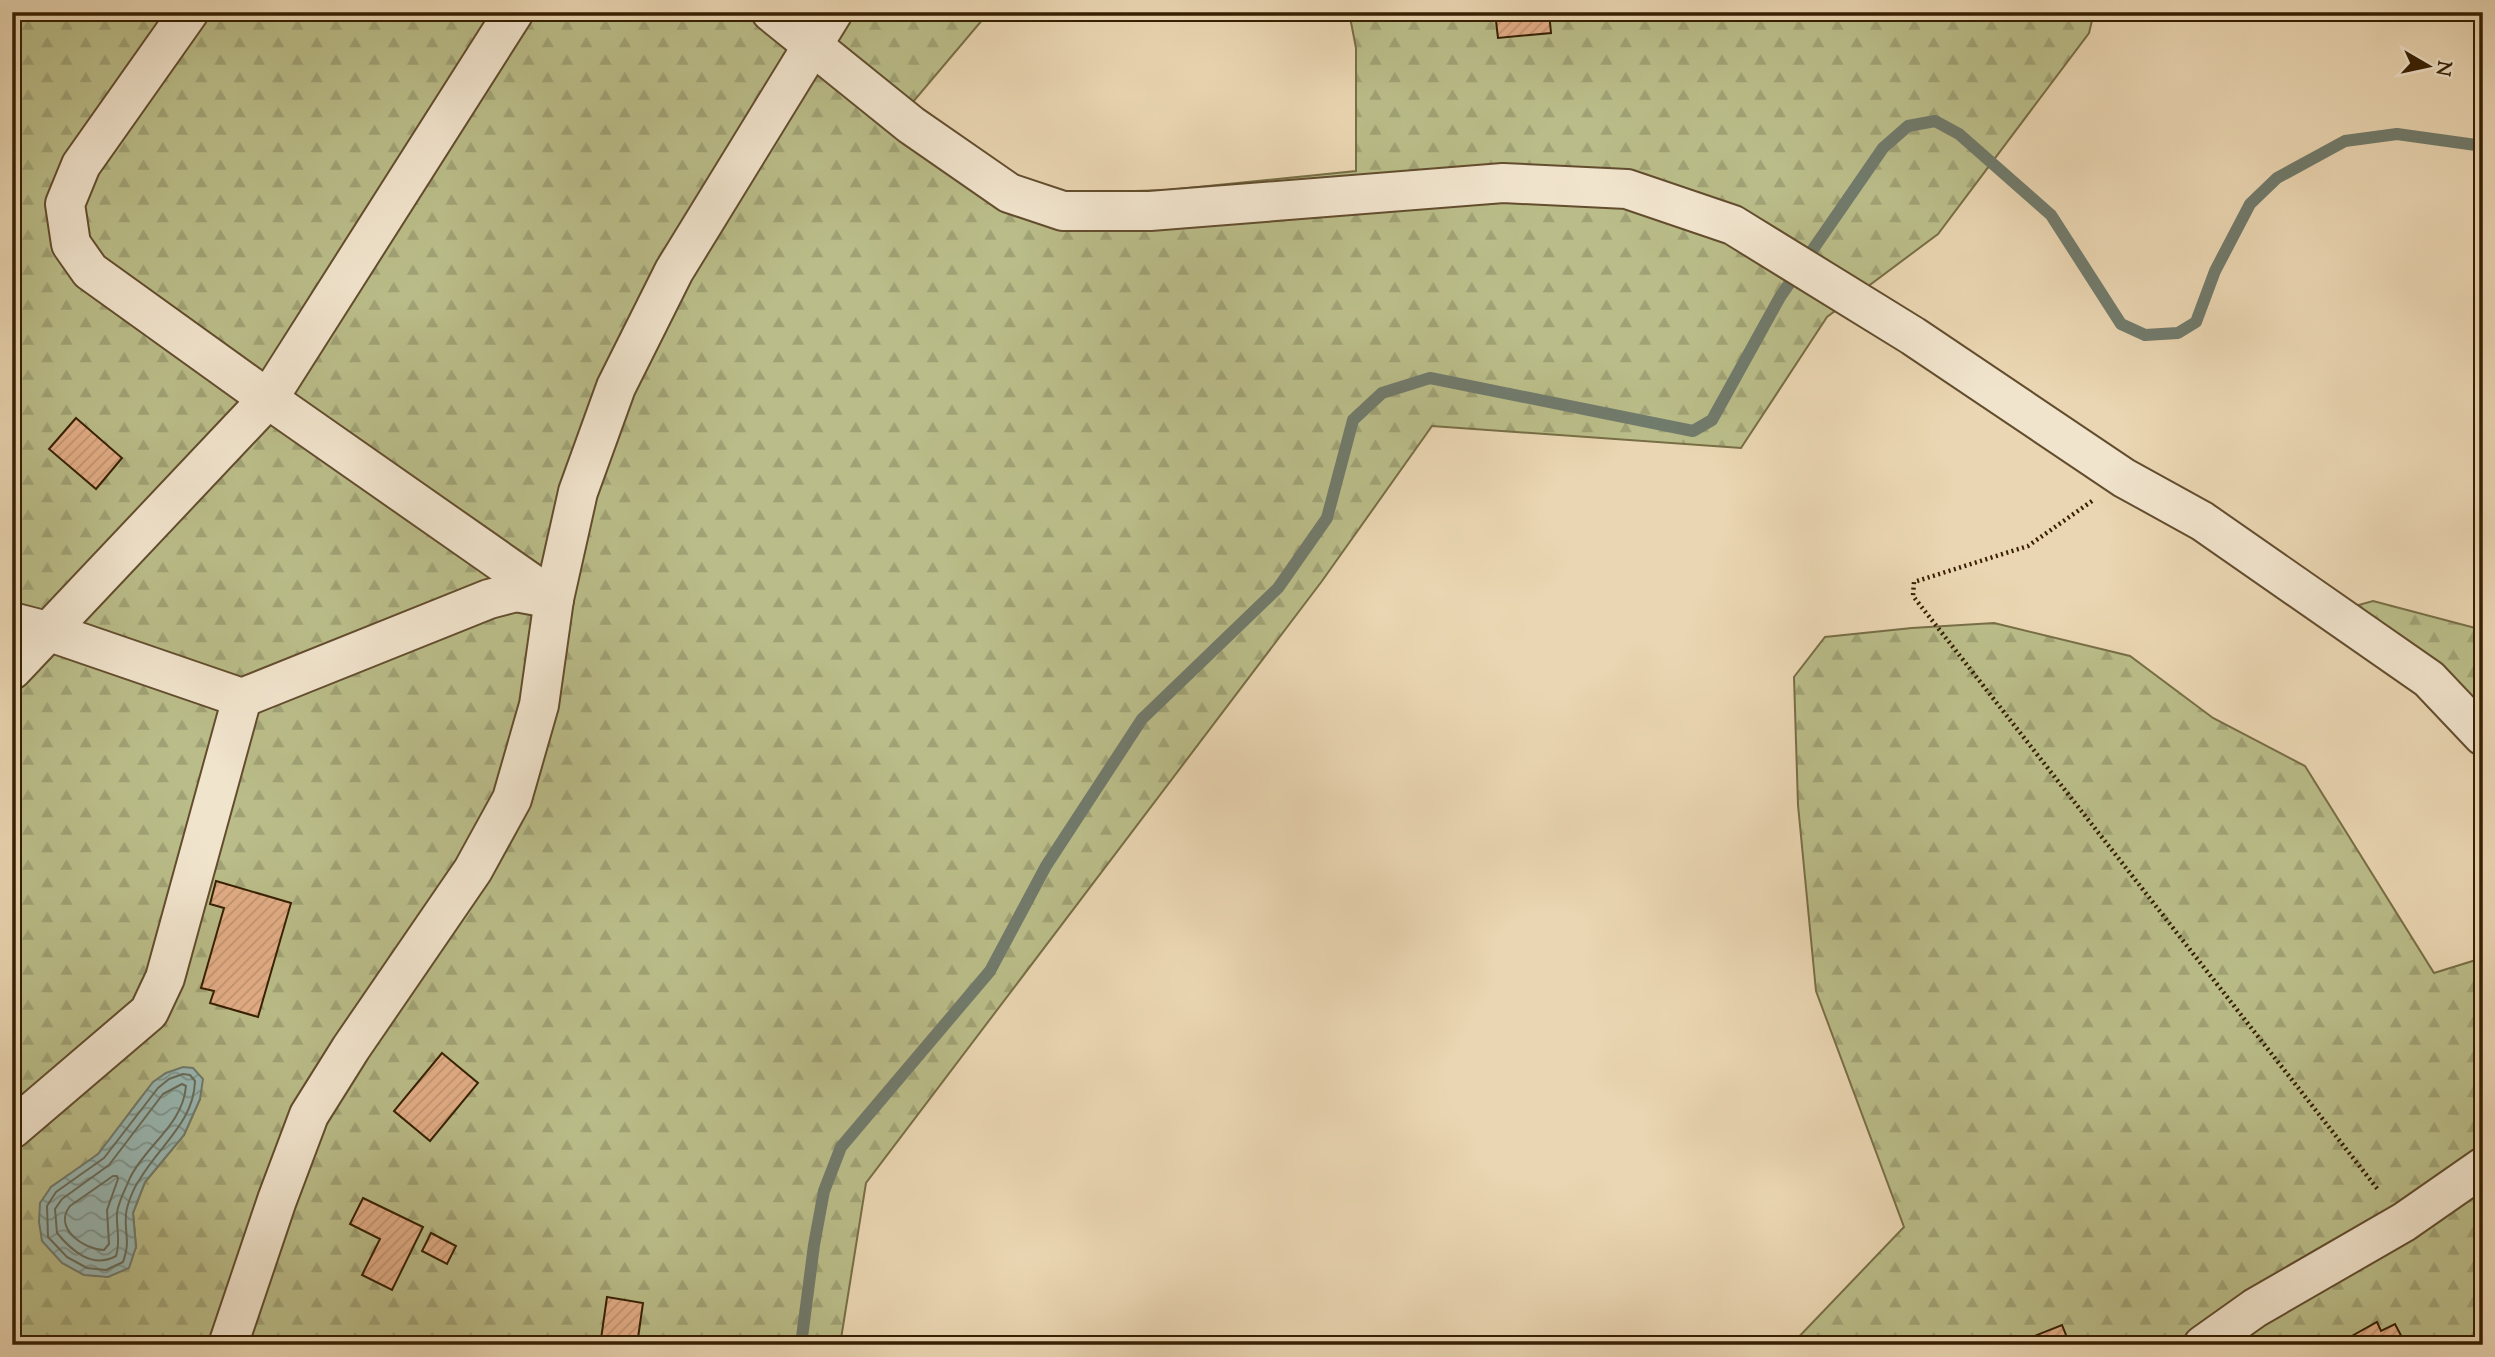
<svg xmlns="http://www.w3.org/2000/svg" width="2495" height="1357" font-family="'Sorts Mill Goudy',serif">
  <defs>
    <pattern id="forest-firs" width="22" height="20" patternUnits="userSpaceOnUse" patternTransform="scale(1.75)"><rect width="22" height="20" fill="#babd89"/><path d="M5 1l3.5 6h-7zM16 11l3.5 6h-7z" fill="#a0a275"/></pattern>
    <pattern id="water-waves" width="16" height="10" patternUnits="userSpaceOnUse" patternTransform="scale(1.75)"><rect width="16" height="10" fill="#99b8b3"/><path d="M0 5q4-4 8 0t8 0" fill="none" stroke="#7e958f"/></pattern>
    <pattern id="building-hatch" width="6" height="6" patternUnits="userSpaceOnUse" patternTransform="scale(1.75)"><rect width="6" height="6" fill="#e3ae87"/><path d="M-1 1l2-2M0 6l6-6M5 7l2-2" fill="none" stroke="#c39573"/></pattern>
  </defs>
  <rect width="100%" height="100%" fill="#ead6b2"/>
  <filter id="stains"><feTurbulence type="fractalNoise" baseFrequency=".00286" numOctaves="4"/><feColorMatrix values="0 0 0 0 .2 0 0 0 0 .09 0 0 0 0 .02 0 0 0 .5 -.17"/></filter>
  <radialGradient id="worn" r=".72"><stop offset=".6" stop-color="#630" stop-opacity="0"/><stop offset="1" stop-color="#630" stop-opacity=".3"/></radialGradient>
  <g fill="url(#forest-firs)" stroke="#786e46" stroke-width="2" fill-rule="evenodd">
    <path d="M 12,12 L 989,12 L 912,103 L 1017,177 L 1068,193 L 1168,190 L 1356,171 L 1356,48 L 1349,12 L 1857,12 L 1858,20 L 1946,21 L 1977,12 L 2094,12 L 2089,33 L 1938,234 L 1827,317 L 1741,448 L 1432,426 L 1322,581 L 866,1183 L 840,1345 L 12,1345 ZM 166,1073 L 200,1099 L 184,1135 L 145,1182 L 133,1213 L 136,1247 L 51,1187 C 66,1177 87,1166 100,1152 C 124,1126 137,1094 166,1073 Z"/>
    <path d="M 2373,601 L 2483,630 L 2483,722 L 2355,606 Z"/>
    <path d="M 1994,623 L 2130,656 L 2213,718 L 2305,766 L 2434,973 L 2479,959 L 2483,956 L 2483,1345 L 1791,1345 L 1904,1227 L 1816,991 L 1798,805 L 1794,677 L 1825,637 L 1912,628 Z"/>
  </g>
  <path fill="url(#water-waves)" stroke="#717b6c" stroke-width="2" d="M 183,1067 L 193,1068 L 203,1079 L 200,1099 L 184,1135 L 145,1182 L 133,1213 L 136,1247 L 129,1268 L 108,1277 L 84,1275 L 62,1263 L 42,1241 L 39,1222 L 40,1203 L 51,1187 L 98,1154 L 153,1082 L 166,1073 Z"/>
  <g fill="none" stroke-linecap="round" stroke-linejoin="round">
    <g stroke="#686c5a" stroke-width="2">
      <path d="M 183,1074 L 190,1075 L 195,1081 C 194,1122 159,1146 140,1179 C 134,1187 127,1204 126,1214 C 124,1235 131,1239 123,1262 L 106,1270 L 87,1268 L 67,1257 L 48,1237 L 47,1206 L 56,1192 L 104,1158 L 158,1088 L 169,1079 Z"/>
      <path d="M 182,1084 L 186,1086 C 183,1125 145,1146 130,1178 C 126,1188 118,1202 117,1213 C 116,1228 121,1241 116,1256 C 92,1269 72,1251 57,1233 L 55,1209 L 62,1199 L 109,1165 L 163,1094 Z"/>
      <path d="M 113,1176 L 117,1176 L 118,1179 L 107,1210 L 109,1244 L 104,1250 C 83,1249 53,1228 70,1206 Z"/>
    </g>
    <path stroke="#717b6c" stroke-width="12" d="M 801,1345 L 814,1245 L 824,1191 L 841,1147 L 990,971 L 1046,866 L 1142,719 L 1278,588 L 1327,518 L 1353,420 L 1382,393 L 1430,378 L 1693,431 L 1712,420 L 1780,297 L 1883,148 L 1908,126 L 1935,121 L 1959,134 L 2051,215 L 2121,324 L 2145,335 L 2178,333 L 2196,322 L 2215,271 L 2250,204 L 2277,178 L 2345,141 L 2397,134 L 2483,146"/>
  </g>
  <g fill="url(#building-hatch)" stroke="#361f02" stroke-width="2">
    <path d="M 1495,12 L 1549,12 L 1551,33 L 1498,38 Z"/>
    <path d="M 76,418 L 122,458 L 96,489 L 49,449 Z"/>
    <path d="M 216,881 L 291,903 L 258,1017 L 210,1003 L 214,991 L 201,988 L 224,908 L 210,904 Z"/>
    <path d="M 442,1053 L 478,1083 L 430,1141 L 394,1111 Z"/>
    <path d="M 363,1198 L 423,1227 L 392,1290 L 362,1275 L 380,1239 L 350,1224 Z"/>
    <path d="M 431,1233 L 456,1246 L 447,1264 L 422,1251 Z"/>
    <path d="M 607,1297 L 643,1303 L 637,1345 L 601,1339 Z"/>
    <path d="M 2377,1322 L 2381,1331 L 2395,1324 L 2406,1345 L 2355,1345 L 2350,1337 Z"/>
    <path d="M 2062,1325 L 2070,1345 L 2029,1345 L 2027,1339 Z"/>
  </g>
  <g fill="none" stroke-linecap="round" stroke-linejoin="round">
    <defs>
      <g id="minor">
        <path d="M 189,12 L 81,165 L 65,204 L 71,244 L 90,271 L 268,399 L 554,599"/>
        <path d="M 771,12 L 911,125 L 1009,193 L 1063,211 L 1150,211 L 1503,183 L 1627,189 L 1733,225 L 1913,336 L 2124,478 L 2202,521 L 2429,679 L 2483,736"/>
        <path d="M 12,622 L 47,631 L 242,698 L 489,599 L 516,592 L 554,599"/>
        <path d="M 12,670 L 268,399 L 514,12"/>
        <path d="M 12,1129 L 149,1012 L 165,978 L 242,698"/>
        <path d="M 228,1345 L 277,1200 L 309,1115 L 351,1048 L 473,870 L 512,799 L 539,705 L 554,599 L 578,492 L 616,387 L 674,271 L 833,12"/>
        <path d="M 2203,1345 L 2255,1308 L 2404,1222 L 2483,1167"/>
      </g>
    </defs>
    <use href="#minor" stroke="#634d2e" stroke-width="42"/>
    <path stroke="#361f02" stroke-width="4.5" stroke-dasharray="2 3.5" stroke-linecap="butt" d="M 2092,501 L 2028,546 L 1914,582 L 1913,596 L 2379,1191"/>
    <use href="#minor" stroke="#f1e4cd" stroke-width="38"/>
  </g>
  <rect width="2495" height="1357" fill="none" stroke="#ead6b2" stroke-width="42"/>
  <rect x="14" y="14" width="2467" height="1329" fill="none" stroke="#361f02" stroke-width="3.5"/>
  <rect x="21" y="21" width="2453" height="1315" fill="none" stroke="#361f02" stroke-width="2"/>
  <g transform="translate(2428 66) rotate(99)" stroke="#f1e4cd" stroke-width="5" paint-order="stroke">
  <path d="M0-5L12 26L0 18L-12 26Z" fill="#361f02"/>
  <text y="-10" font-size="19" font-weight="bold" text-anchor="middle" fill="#361f02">N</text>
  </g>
  <rect width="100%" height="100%" filter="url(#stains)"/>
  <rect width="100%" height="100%" fill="url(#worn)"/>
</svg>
